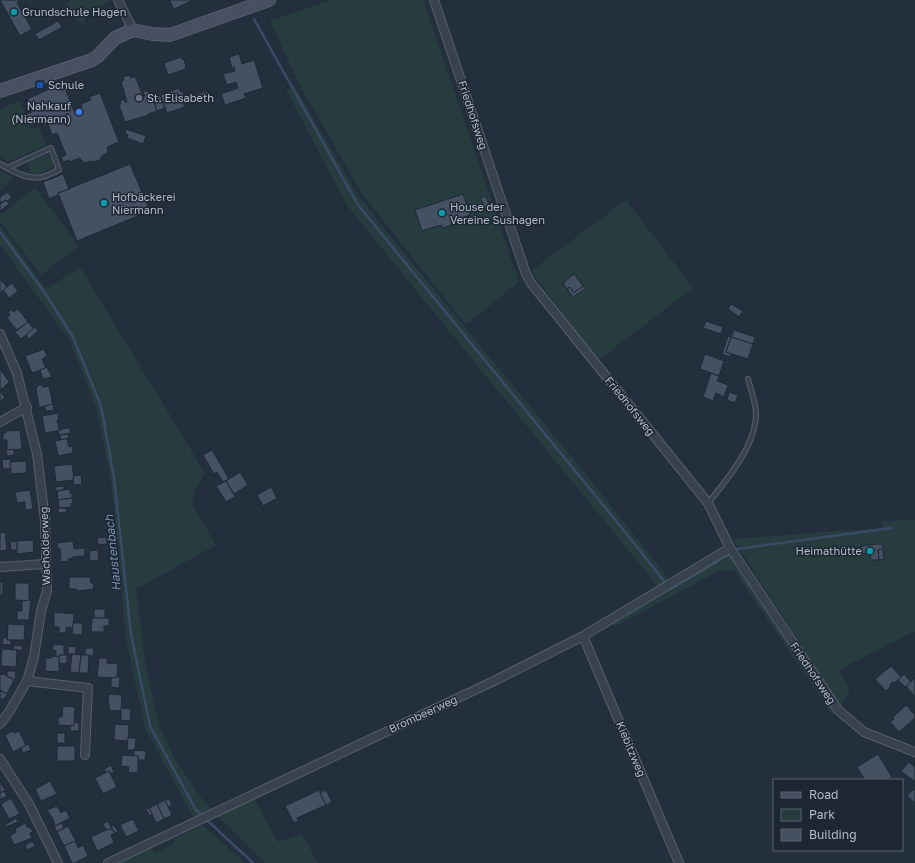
<svg xmlns="http://www.w3.org/2000/svg" width="915" height="863" font-family="'Golos Text',sans-serif">
  <rect width="100%" height="100%" fill="#242f3e"/>
  <g fill="#263c3f">
    <path d="M 70,0 L 110,0 L 85,16 L 84,26 L 64,8 Z"/>
    <path d="M 330,0 L 423,0 L 519,282 L 466,325 L 361,192 L 300,86 L 270,21 Z"/>
    <path d="M 295,87 L 358,195 L 382,226 L 588,477 L 669,579 L 659,588 L 348,207 L 286,90 Z"/>
    <path d="M 20,101 L 31,130 L 39,127 L 45,143 L 44,146 L 8,162 L 0,157 L 0,109 Z"/>
    <path d="M 47,154 L 51,156 L 54,162 L 52,168 L 37,174 L 31,173 L 28,167 L 30,161 Z"/>
    <path d="M 0,171 L 14,178 L 0,191 Z"/>
    <path d="M 35,188 L 79,246 L 41,275 L 0,221 L 0,215 Z"/>
    <path d="M 626,200 L 693,288 L 597,361 L 531,271 Z"/>
    <path d="M 0,225 L 46,289 L 80,267 L 205,473 L 196,488 L 192,504 L 216,545 L 136,589 L 145,662 L 159,725 L 175,759 L 202,799 L 211,809 L 194,818 L 145,728 L 126,639 L 111,480 L 96,407 L 69,339 L 0,245 Z"/>
    <path d="M 915,520 L 915,631 L 839,670 L 850,688 L 841,707 L 733,539 L 882,528 L 883,521 Z"/>
    <path d="M 729,550 L 837,713 L 832,714 L 734,570 L 719,571 L 614,627 L 611,621 Z"/>
    <path d="M 254,799 L 278,842 L 302,834 L 318,863 L 265,863 L 217,816 Z"/>
    <path d="M 203,825 L 245,863 L 116,863 L 151,847 L 156,853 L 174,843 L 174,839 Z"/>
  </g>
  <g fill="none" stroke-linecap="round" stroke-linejoin="round">
    <g stroke="#394c67" stroke-width="2.5">
      <path d="M 254,19 L 358,205 L 621,527 L 664,581"/>
      <path d="M 0,232 L 45,293 L 73,337 L 101,406 L 114,478 L 131,634 L 150,726 L 196,810 L 253,863"/>
      <path d="M 737,549 L 892,528"/>
      <path d="M 671,589 L 728,555"/>
    </g>
  </g>
  <g fill="#455162" stroke="#1f2835">
    <path d="M 0,0 L 19,0 L 17,3 L 32,29 L 20,36 Z"/>
    <path d="M 169,0 L 193,0 L 174,9 Z"/>
    <path d="M 58,21 L 62,27 L 39,40 L 35,34 Z"/>
    <path d="M 239,54 L 242,64 L 254,60 L 263,88 L 244,94 L 246,98 L 225,105 L 221,94 L 238,88 L 236,82 L 227,85 L 223,74 L 235,71 L 234,67 L 232,68 L 229,57 Z"/>
    <path d="M 181,57 L 182,60 L 184,59 L 186,66 L 185,67 L 186,69 L 168,75 L 164,63 Z"/>
    <path d="M 130,75 L 131,78 L 135,76 L 143,96 L 145,96 L 143,92 L 145,91 L 148,91 L 149,94 L 151,93 L 157,111 L 148,114 L 149,115 L 125,122 L 119,105 L 121,104 L 120,101 L 124,99 L 125,102 L 127,102 L 121,81 L 124,80 L 123,77 Z"/>
    <path d="M 63,83 L 74,111 L 82,107 L 81,104 L 91,100 L 89,97 L 100,93 L 119,142 L 107,147 L 108,150 L 106,154 L 102,156 L 100,160 L 94,162 L 90,161 L 85,163 L 82,161 L 80,158 L 69,162 L 69,160 L 63,162 L 61,157 L 66,155 L 57,133 L 52,135 L 48,124 L 44,126 L 42,121 L 31,126 L 26,114 L 32,112 L 27,99 Z"/>
    <path d="M 179,88 L 180,91 L 183,92 L 185,99 L 182,101 L 185,107 L 167,113 L 160,95 Z"/>
    <path d="M 207,91 L 210,100 L 198,104 L 195,95 Z"/>
    <path d="M 160,95 L 165,108 L 157,111 L 153,98 Z"/>
    <path d="M 126,129 L 146,136 L 143,144 L 127,138 L 128,135 L 125,134 Z"/>
    <path d="M 130,164 L 150,211 L 77,241 L 58,193 Z"/>
    <path d="M 63,174 L 69,189 L 58,193 L 58,195 L 49,199 L 43,182 Z"/>
    <path d="M 8,192 L 12,198 L 7,201 L 6,200 L 0,203 L 0,197 Z"/>
    <path d="M 463,194 L 470,215 L 451,222 L 452,225 L 442,228 L 441,225 L 422,231 L 415,210 Z"/>
    <path d="M 486,196 L 490,208 L 485,210 L 481,198 Z"/>
    <path d="M 6,200 L 9,204 L 0,211 L 0,204 Z"/>
    <path d="M 574,274 L 583,286 L 574,293 L 570,287 L 567,289 L 563,283 Z"/>
    <path d="M 0,279 L 7,287 L 0,293 Z"/>
    <path d="M 12,283 L 18,291 L 9,298 L 3,290 Z"/>
    <path d="M 583,286 L 585,289 L 573,297 L 567,289 L 570,287 L 574,293 Z"/>
    <path d="M 731,304 L 743,311 L 739,317 L 728,309 Z"/>
    <path d="M 18,309 L 28,322 L 17,330 L 7,318 L 10,315 L 8,312 L 11,310 L 14,312 Z"/>
    <path d="M 706,321 L 723,327 L 721,334 L 703,328 Z"/>
    <path d="M 28,322 L 34,329 L 21,339 L 15,332 Z"/>
    <path d="M 35,327 L 38,331 L 29,339 L 26,335 Z"/>
    <path d="M 734,330 L 755,337 L 753,344 L 731,337 Z"/>
    <path d="M 728,336 L 731,337 L 726,352 L 731,353 L 730,357 L 722,354 Z"/>
    <path d="M 731,337 L 753,344 L 748,359 L 726,352 Z"/>
    <path d="M 44,349 L 47,356 L 42,359 L 46,368 L 32,373 L 25,356 Z"/>
    <path d="M 705,354 L 724,361 L 719,376 L 700,369 Z"/>
    <path d="M 47,367 L 52,377 L 43,379 L 40,370 Z"/>
    <path d="M 0,369 L 9,382 L 2,389 L 0,388 Z"/>
    <path d="M 711,373 L 719,376 L 717,381 L 728,385 L 724,397 L 716,393 L 713,401 L 703,397 Z"/>
    <path d="M 38,385 L 41,385 L 43,387 L 49,386 L 53,405 L 39,407 L 36,389 Z"/>
    <path d="M 0,390 L 5,398 L 0,401 Z"/>
    <path d="M 729,392 L 738,395 L 735,403 L 727,400 Z"/>
    <path d="M 53,404 L 54,410 L 46,411 L 45,406 Z"/>
    <path d="M 58,413 L 59,420 L 57,420 L 59,429 L 61,429 L 61,430 L 45,433 L 42,416 Z"/>
    <path d="M 70,428 L 71,433 L 59,435 L 58,431 L 61,430 L 61,429 Z"/>
    <path d="M 20,430 L 22,449 L 7,450 L 7,440 L 3,440 L 3,433 L 6,433 L 6,431 Z"/>
    <path d="M 68,434 L 69,438 L 61,440 L 60,435 Z"/>
    <path d="M 69,438 L 67,439 L 69,447 L 72,446 L 73,453 L 58,456 L 55,441 Z"/>
    <path d="M 14,449 L 14,455 L 7,456 L 6,450 Z"/>
    <path d="M 212,450 L 229,479 L 223,482 L 217,472 L 214,474 L 203,455 Z"/>
    <path d="M 11,459 L 11,469 L 3,469 L 2,460 Z"/>
    <path d="M 26,461 L 27,473 L 11,474 L 10,462 Z"/>
    <path d="M 72,464 L 74,480 L 56,482 L 54,466 Z"/>
    <path d="M 240,472 L 248,485 L 234,494 L 226,481 Z"/>
    <path d="M 81,475 L 82,484 L 74,485 L 73,476 Z"/>
    <path d="M 226,481 L 235,497 L 226,502 L 216,486 Z"/>
    <path d="M 64,486 L 64,490 L 56,491 L 55,487 Z"/>
    <path d="M 271,487 L 277,498 L 263,506 L 257,495 Z"/>
    <path d="M 70,489 L 70,493 L 72,493 L 72,498 L 58,500 L 57,491 Z"/>
    <path d="M 30,490 L 33,509 L 25,510 L 25,502 L 17,503 L 15,492 Z"/>
    <path d="M 72,498 L 73,503 L 71,504 L 72,507 L 59,508 L 58,500 Z"/>
    <path d="M 58,508 L 66,508 L 67,512 L 58,513 Z"/>
    <path d="M 5,532 L 7,550 L 0,551 L 0,533 Z"/>
    <path d="M 107,537 L 107,544 L 98,545 L 97,538 Z"/>
    <path d="M 33,540 L 34,552 L 17,554 L 17,541 Z"/>
    <path d="M 17,541 L 17,550 L 11,550 L 10,542 Z"/>
    <path d="M 73,541 L 74,549 L 84,548 L 85,556 L 73,557 L 73,558 L 68,559 L 69,561 L 60,562 L 59,559 L 61,559 L 60,549 L 58,549 L 57,543 Z"/>
    <path d="M 877,544 L 882,544 L 883,549 L 878,550 L 879,560 L 871,560 L 870,553 L 862,554 L 861,546 Z"/>
    <path d="M 883,549 L 884,559 L 879,560 L 878,550 Z"/>
    <path d="M 98,550 L 99,560 L 90,561 L 89,551 Z"/>
    <path d="M 69,577 L 90,577 L 91,583 L 93,583 L 94,589 L 78,591 L 76,589 L 69,589 Z"/>
    <rect x="0" y="582" width="3" height="13"/>
    <path d="M 15,583 L 29,583 L 29,601 L 15,600 Z"/>
    <path d="M 29,600 L 31,600 L 29,620 L 17,620 L 17,611 L 22,611 L 22,601 Z"/>
    <rect x="94" y="609" width="11" height="9"/>
    <path d="M 54,612 L 74,614 L 73,628 L 66,627 L 66,633 L 59,633 L 59,627 L 54,627 Z"/>
    <path d="M 92,618 L 109,618 L 109,626 L 104,626 L 104,632 L 91,632 Z"/>
    <path d="M 73,623 L 83,623 L 82,635 L 72,634 Z"/>
    <path d="M 8,624 L 25,625 L 24,640 L 7,640 Z"/>
    <path d="M 3,637 L 7,638 L 7,640 L 11,640 L 11,645 L 2,644 Z"/>
    <path d="M 53,644 L 64,645 L 64,655 L 59,655 L 59,657 L 56,657 L 56,651 L 53,650 Z"/>
    <path d="M 14,645 L 23,646 L 22,651 L 13,649 Z"/>
    <path d="M 68,646 L 76,647 L 76,654 L 68,654 Z"/>
    <path d="M 86,648 L 94,648 L 93,656 L 85,655 Z"/>
    <path d="M 2,649 L 17,650 L 16,667 L 1,666 Z"/>
    <path d="M 72,654 L 81,655 L 79,673 L 70,672 Z"/>
    <path d="M 59,655 L 67,655 L 67,664 L 59,663 Z"/>
    <path d="M 81,655 L 89,655 L 88,673 L 79,673 Z"/>
    <path d="M 52,656 L 59,657 L 59,672 L 45,671 L 46,658 L 52,658 Z"/>
    <path d="M 99,658 L 107,658 L 107,663 L 118,664 L 117,678 L 97,677 Z"/>
    <path d="M 891,666 L 901,677 L 894,683 L 893,682 L 890,684 L 891,686 L 886,691 L 875,679 Z"/>
    <path d="M 7,671 L 16,671 L 15,680 L 7,676 Z"/>
    <path d="M 0,674 L 5,675 L 14,680 L 7,694 L 0,690 Z"/>
    <path d="M 904,674 L 911,682 L 905,687 L 898,680 Z"/>
    <path d="M 117,677 L 120,677 L 119,688 L 111,687 L 111,678 Z"/>
    <path d="M 915,678 L 915,697 L 906,686 Z"/>
    <path d="M 0,691 L 8,694 L 2,700 L 0,698 Z"/>
    <path d="M 109,694 L 122,695 L 121,711 L 109,710 L 109,703 L 108,702 Z"/>
    <path d="M 906,705 L 915,715 L 915,718 L 899,732 L 890,722 L 894,719 L 893,717 Z"/>
    <path d="M 63,706 L 75,707 L 74,726 L 58,725 L 58,717 L 62,717 Z"/>
    <path d="M 121,708 L 131,709 L 130,721 L 121,720 Z"/>
    <path d="M 74,722 L 79,723 L 79,731 L 70,731 L 71,725 L 74,726 Z"/>
    <path d="M 115,724 L 129,725 L 128,741 L 114,740 Z"/>
    <path d="M 13,731 L 14,733 L 19,731 L 26,745 L 13,752 L 5,735 Z"/>
    <rect x="57" y="733" width="8" height="10"/>
    <path d="M 128,738 L 136,738 L 135,750 L 127,750 Z"/>
    <path d="M 28,744 L 31,750 L 23,753 L 21,748 Z"/>
    <rect x="57" y="746" width="18" height="15"/>
    <path d="M 134,750 L 146,751 L 145,760 L 138,760 L 138,756 L 134,756 Z"/>
    <path d="M 878,754 L 892,777 L 887,780 L 865,780 L 857,767 Z"/>
    <path d="M 122,755 L 138,756 L 138,773 L 128,772 L 129,767 L 123,766 L 122,768 L 121,768 Z"/>
    <path d="M 909,762 L 915,767 L 915,782 L 901,771 Z"/>
    <path d="M 111,765 L 114,772 L 111,774 L 109,771 L 106,773 L 104,769 Z"/>
    <path d="M 109,771 L 117,787 L 103,794 L 95,778 Z"/>
    <path d="M 0,781 L 5,790 L 0,793 Z"/>
    <path d="M 50,781 L 57,794 L 41,801 L 35,789 Z"/>
    <path d="M 915,788 L 915,803 L 907,796 Z"/>
    <path d="M 319,790 L 326,805 L 297,818 L 298,821 L 294,823 L 285,806 Z"/>
    <path d="M 326,790 L 332,802 L 326,805 L 320,793 Z"/>
    <path d="M 4,791 L 7,796 L 0,800 L 0,793 Z"/>
    <path d="M 11,798 L 20,814 L 9,819 L 1,804 Z"/>
    <path d="M 169,798 L 172,805 L 168,807 L 165,800 Z"/>
    <path d="M 165,800 L 172,815 L 164,819 L 157,804 Z"/>
    <path d="M 157,804 L 164,819 L 156,823 L 149,808 Z"/>
    <path d="M 57,806 L 61,813 L 66,810 L 70,818 L 55,826 L 53,819 L 47,810 Z"/>
    <path d="M 149,808 L 152,814 L 149,816 L 146,809 Z"/>
    <path d="M 16,818 L 18,822 L 6,827 L 5,825 Z"/>
    <path d="M 133,819 L 139,831 L 126,837 L 120,825 Z"/>
    <path d="M 108,821 L 112,829 L 108,830 L 108,829 L 106,830 L 103,824 Z"/>
    <path d="M 25,823 L 28,828 L 30,827 L 33,832 L 30,833 L 32,838 L 14,845 L 10,836 L 16,832 L 15,829 Z"/>
    <path d="M 62,823 L 64,828 L 57,832 L 54,826 Z"/>
    <path d="M 114,825 L 118,832 L 115,833 L 111,827 Z"/>
    <path d="M 68,826 L 76,841 L 64,846 L 57,832 Z"/>
    <path d="M 108,829 L 108,830 L 112,829 L 115,833 L 111,835 L 114,843 L 97,851 L 91,837 Z"/>
    <path d="M 33,841 L 35,846 L 27,850 L 25,845 Z"/>
    <path d="M 75,841 L 78,848 L 83,845 L 88,856 L 75,863 L 72,863 L 64,846 Z"/>
  </g>
  <g fill="none" stroke-linecap="round" stroke-linejoin="round">
    <defs>
      <g id="lane">
        <path d="M 0,164 C 12,171 27,180 42,177 C 47,176 54,172 59,170 L 51,148 L 7,168"/>
        <path d="M 708,503 C 727,480 757,444 756,412 C 755,401 751,390 748,379"/>
      </g>
      <g id="street">
        <path d="M 118,0 L 133,30"/>
        <path d="M 434,0 L 526,274 L 531,283 L 708,503 L 730,548 L 838,710 L 864,732 L 915,752"/>
        <path d="M 0,334 L 17,373 L 37,454 L 45,520 L 47,591 L 41,611 L 34,657 L 27,681 L 9,712 L 0,724"/>
        <path d="M 0,422 L 27,407"/>
        <path d="M 0,567 L 45,564"/>
        <path d="M 583,636 L 679,863"/>
        <path d="M 27,681 L 88,688 L 85,755"/>
        <path d="M 0,759 L 29,804 L 58,863"/>
        <path d="M 108,863 L 496,680 L 583,636 L 730,548"/>
      </g>
      <path id="secondary" d="M 0,91 L 92,60 L 98,56 L 115,38 L 133,30 L 153,34 L 170,35 L 269,0"/>
    </defs>
    <use href="#lane" stroke="#565f6c" stroke-width="6"/>
    <use href="#street" stroke="#565f6c" stroke-width="10"/>
    <use href="#secondary" stroke="#565f6c" stroke-width="14"/>
    <use href="#lane" stroke="#38414e" stroke-width="4"/>
    <use href="#street" stroke="#38414e" stroke-width="8"/>
    <use href="#secondary" stroke="#465061" stroke-width="12"/>
  </g>
  <g fill="#0f9aa8" stroke="#1d2633" stroke-width="1.5">
    <circle cx="14" cy="12" r="4"/>
    <circle cx="104" cy="203" r="4"/>
    <circle cx="442" cy="213" r="4"/>
    <circle cx="870" cy="551" r="4"/>
  </g>
  <rect fill="#1a4fb4" stroke="#1d2633" stroke-width="1.5" x="36" y="81" width="8" height="8" rx="2"/>
  <circle fill="#6b7280" stroke="#1d2633" stroke-width="1.5" cx="139" cy="98" r="4"/>
  <circle fill="#3f7fe0" stroke="#1d2633" stroke-width="1.5" cx="79" cy="112" r="4"/>
  <g text-anchor="middle" stroke-width="3" stroke-linejoin="round" paint-order="stroke">
    <g font-size="11" fill="#b4bcc9" stroke="#1d2633" text-anchor="start">
      <text x="22" y="16">Grundschule Hagen</text>
      <text x="48" y="89">Schule</text>
      <text x="147" y="102">St. Elisabeth</text>
      <text x="71" y="110" text-anchor="end">Nahkauf<tspan x="71" dy="13">(Niermann)</tspan></text>
      <text x="112" y="201">Hofbäckerei<tspan x="112" dy="13">Niermann</tspan></text>
      <text x="450" y="211">House der<tspan x="450" dy="13">Vereine Sushagen</tspan></text>
      <text x="862" y="555" text-anchor="end">Heimathütte</text>
    </g>
    <g font-size="11" fill="#b4bcc9" stroke="#1d2633">
      <text transform="translate(473 115) rotate(72)" y="4">Friedhofsweg</text>
      <text transform="translate(630 406) rotate(51)" y="4">Friedhofsweg</text>
      <text transform="translate(45 546) rotate(-92)" y="4">Wacholderweg</text>
      <text transform="translate(813 673) rotate(56)" y="4">Friedhofsweg</text>
      <text transform="translate(423 714) rotate(-25)" y="4">Brombeerweg</text>
      <text transform="translate(631 749) rotate(67)" y="4">Kiebitzweg</text>
    </g>
    <g font-size="12" font-style="italic" fill="#7c92b1" stroke="#1d2633">
      <text transform="translate(113 553) rotate(-96)" y="4">Haustenbach</text>
    </g>
  </g>
  <rect x="773" y="779" width="130" height="72" fill="#1d2633" stroke="#59626f"/>
  <rect x="781" y="792" width="20" height="6" fill="#465061" stroke="#59626f"/>
  <text x="809" y="799" font-size="12" fill="#b4bcc9">Road</text>
  <rect x="781" y="809" width="20" height="12" fill="#263c3f" stroke="#59626f"/>
  <text x="809" y="819" font-size="12" fill="#b4bcc9">Park</text>
  <rect x="781" y="829" width="20" height="12" fill="#455162" stroke="#59626f"/>
  <text x="809" y="839" font-size="12" fill="#b4bcc9">Building</text>
</svg>
